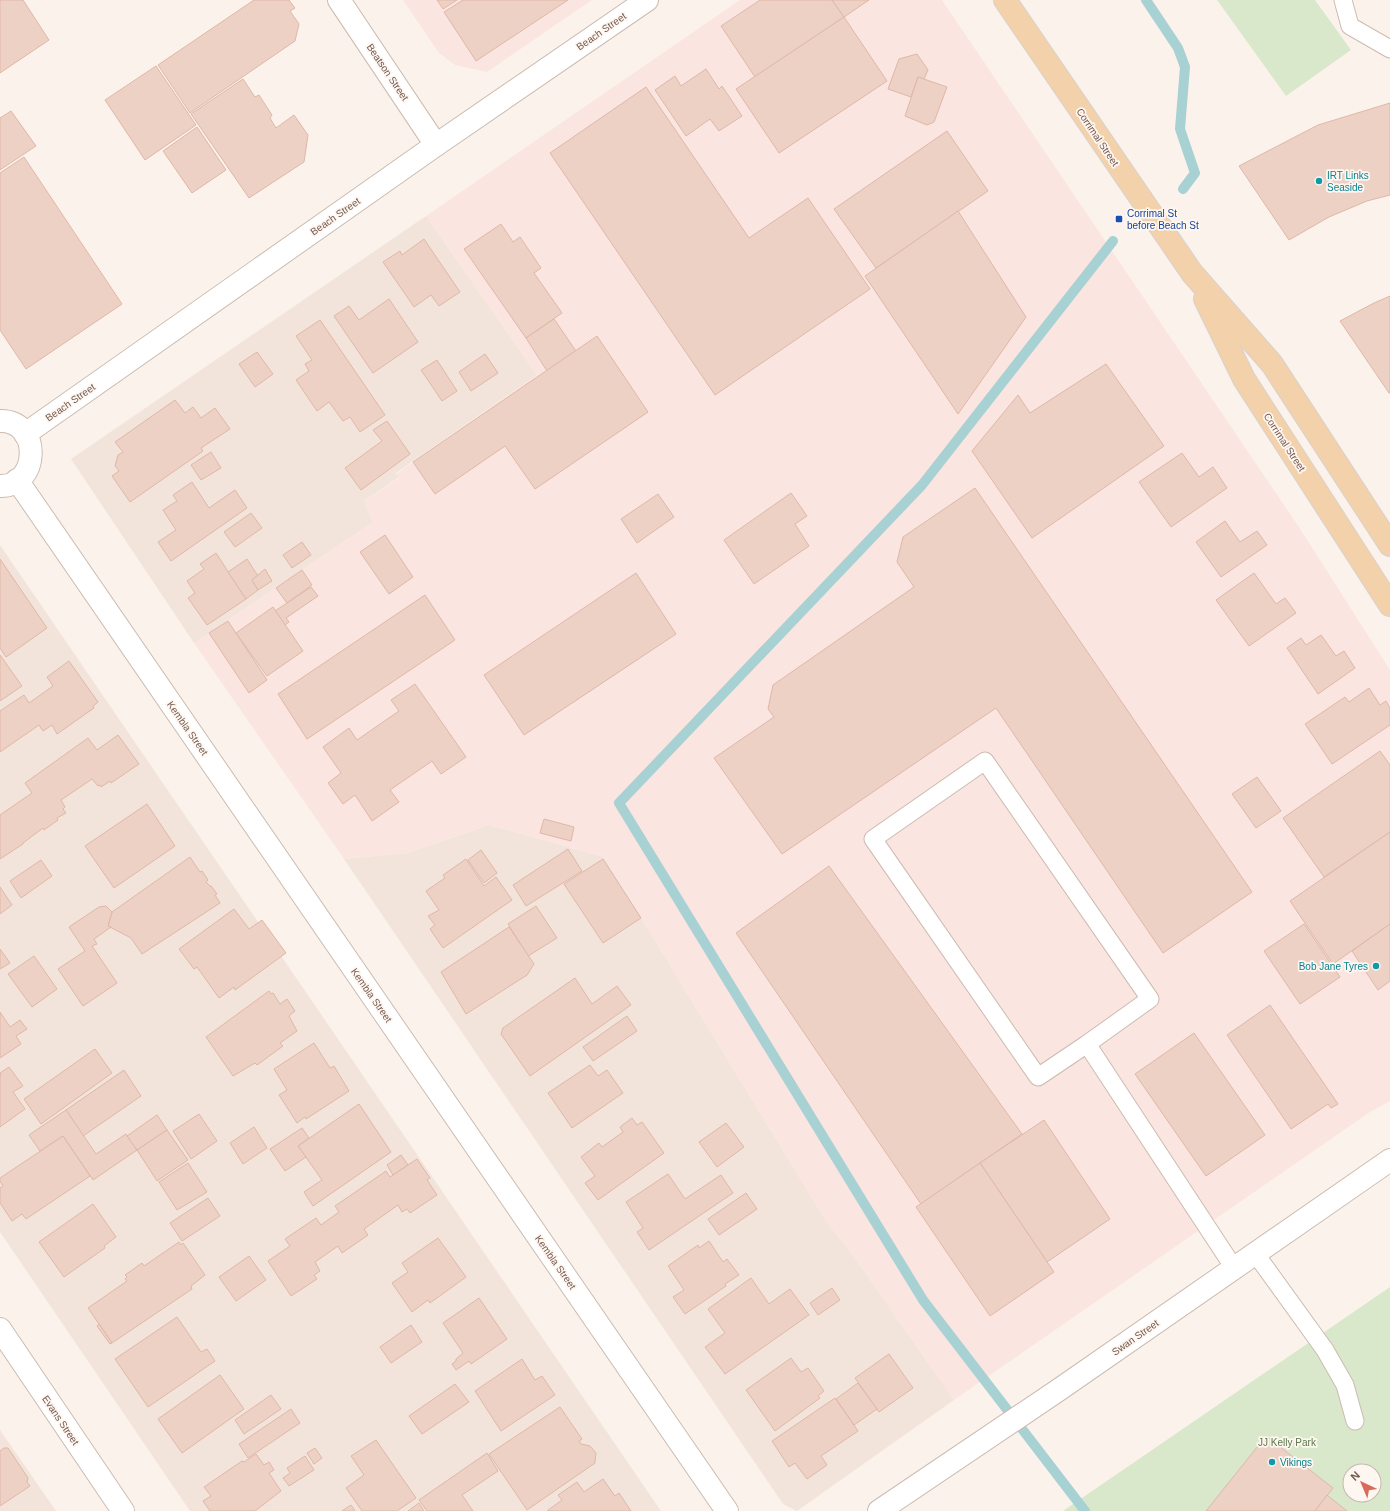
<svg xmlns="http://www.w3.org/2000/svg" width="1390" height="1511" font-family="Helvetica,sans-serif">
  <rect width="100%" height="100%" fill="#fbf3eb"/>
  <g fill="#f2e4da">
    <path d="M 426,216 L 537,375 L 396,473 L 399,477 L 364,501 L 373,522 L 194,643 L 71,459 Z"/>
    <path d="M 0,545 L 661,1511 L 190,1511 L 0,1232 Z"/>
    <path d="M 489,825 L 604,857 L 826,1221 L 855,1258 L 954,1400 L 797,1511 L 783,1504 L 344,859 L 407,853 Z"/>
    <path d="M 0,1430 L 56,1511 L 0,1511 Z"/>
  </g>
  <g fill="#fae5e0">
    <path d="M 403,0 L 592,0 L 487,72 L 455,65 L 439,53 Z"/>
    <path d="M 740,0 L 942,0 L 1299,527 L 1390,670 L 1390,1101 L 1370,1112 L 954,1400 L 855,1258 L 826,1221 L 604,857 L 489,825 L 407,853 L 344,859 L 194,643 L 373,522 L 364,501 L 399,478 L 396,474 L 537,375 L 426,216 Z"/>
  </g>
  <g fill="#d9e8ca" fill-rule="evenodd">
    <path d="M 1217,0 L 1315,0 L 1351,50 L 1286,96 Z"/>
    <path d="M 1390,1287 L 1390,1511 L 1063,1511 ZM 1350,1471 L 1374,1471 L 1374,1495 L 1350,1495 Z"/>
  </g>
  <g fill="none" stroke-linecap="round" stroke-linejoin="round">
    <g stroke="#a8d1d4" stroke-width="10">
      <path d="M 1146,0 L 1178,48 L 1185,67 L 1180,129 L 1195,173 L 1183,189"/>
      <path d="M 1085,1511 L 923,1300 L 619,803 L 922,485 L 1113,241"/>
    </g>
  </g>
  <g fill="#eed1c5" stroke="#dfb7a7">
    <path d="M 0,0 L 23,0 L 49,40 L 0,73 Z"/>
    <path d="M 254,0 L 289,0 L 295,8 L 290,11 L 299,24 L 295,41 L 190,113 L 158,65 Z"/>
    <path d="M 437,0 L 457,0 L 443,9 Z"/>
    <path d="M 463,0 L 568,0 L 476,61 L 444,12 Z"/>
    <path d="M 760,0 L 832,0 L 844,17 L 755,77 L 721,26 Z"/>
    <path d="M 832,0 L 869,0 L 844,17 Z"/>
    <path d="M 844,17 L 887,81 L 779,153 L 736,89 Z"/>
    <path d="M 917,54 L 928,70 L 924,79 L 918,77 L 911,97 L 888,89 L 899,59 Z"/>
    <path d="M 156,66 L 196,125 L 145,160 L 105,100 Z"/>
    <path d="M 706,69 L 719,89 L 722,86 L 742,116 L 719,131 L 710,119 L 686,136 L 655,90 L 675,76 L 681,86 Z"/>
    <path d="M 918,77 L 947,87 L 934,122 L 927,125 L 905,116 Z"/>
    <path d="M 243,79 L 255,97 L 259,95 L 272,115 L 270,118 L 276,128 L 294,115 L 308,135 L 304,162 L 249,198 L 191,114 Z"/>
    <path d="M 646,87 L 749,238 L 808,198 L 870,289 L 715,395 L 550,153 Z"/>
    <path d="M 1390,103 L 1390,195 L 1367,201 L 1329,217 L 1289,240 L 1239,166 L 1318,125 Z"/>
    <path d="M 11,111 L 36,146 L 0,170 L 0,118 Z"/>
    <path d="M 197,127 L 226,170 L 192,193 L 163,151 Z"/>
    <path d="M 947,131 L 988,191 L 876,268 L 834,209 Z"/>
    <path d="M 24,157 L 122,304 L 26,369 L 0,330 L 0,173 Z"/>
    <path d="M 958,211 L 1026,317 L 958,414 L 865,276 Z"/>
    <path d="M 501,224 L 513,242 L 520,237 L 541,268 L 534,273 L 562,313 L 526,338 L 464,249 Z"/>
    <path d="M 424,239 L 460,292 L 439,306 L 431,295 L 414,307 L 383,262 L 400,251 L 402,255 Z"/>
    <path d="M 1390,296 L 1390,393 L 1389,393 L 1340,321 L 1374,303 Z"/>
    <path d="M 389,299 L 418,342 L 373,373 L 334,316 L 349,306 L 359,320 Z"/>
    <path d="M 554,319 L 576,351 L 547,371 L 526,338 Z"/>
    <path d="M 320,320 L 385,415 L 360,432 L 350,417 L 343,421 L 329,402 L 317,411 L 296,380 L 309,371 L 305,364 L 312,360 L 296,336 Z"/>
    <path d="M 597,336 L 648,412 L 535,489 L 505,446 L 435,494 L 413,462 Z"/>
    <path d="M 257,352 L 273,374 L 255,387 L 239,364 Z"/>
    <path d="M 485,354 L 498,373 L 471,391 L 459,372 Z"/>
    <path d="M 437,360 L 457,391 L 442,401 L 421,370 Z"/>
    <path d="M 1106,364 L 1164,446 L 1032,538 L 972,451 L 1018,395 L 1030,413 Z"/>
    <path d="M 175,400 L 185,413 L 193,407 L 201,418 L 215,408 L 230,429 L 201,448 L 203,451 L 130,502 L 112,476 L 119,471 L 115,466 L 118,455 L 123,452 L 115,442 Z"/>
    <path d="M 387,421 L 410,454 L 361,490 L 345,468 L 382,441 L 373,430 Z"/>
    <path d="M 211,452 L 221,468 L 201,480 L 191,465 Z"/>
    <path d="M 1182,453 L 1199,477 L 1213,467 L 1227,488 L 1171,527 L 1139,482 Z"/>
    <path d="M 192,482 L 209,508 L 235,490 L 247,508 L 171,561 L 158,542 L 176,530 L 163,510 L 177,501 L 173,495 Z"/>
    <path d="M 975,488 L 1252,892 L 1163,953 L 996,708 L 782,854 L 714,758 L 774,717 L 768,709 L 773,685 L 914,587 L 897,562 L 903,537 Z"/>
    <path d="M 791,493 L 807,516 L 795,524 L 809,546 L 754,584 L 724,540 Z"/>
    <path d="M 658,494 L 674,517 L 637,543 L 621,519 Z"/>
    <path d="M 251,513 L 262,528 L 235,547 L 224,532 Z"/>
    <path d="M 1225,521 L 1240,542 L 1257,531 L 1267,545 L 1221,577 L 1196,542 Z"/>
    <path d="M 385,535 L 413,577 L 389,594 L 360,552 Z"/>
    <path d="M 302,542 L 311,555 L 292,568 L 283,555 Z"/>
    <path d="M 216,553 L 246,599 L 207,625 L 188,598 L 195,593 L 187,581 L 204,569 L 200,564 Z"/>
    <path d="M 0,559 L 47,628 L 6,657 L 0,648 Z"/>
    <path d="M 247,559 L 258,576 L 252,580 L 258,590 L 246,599 L 228,572 Z"/>
    <path d="M 265,569 L 272,581 L 258,590 L 252,580 Z"/>
    <path d="M 302,570 L 312,585 L 287,603 L 276,588 Z"/>
    <path d="M 636,573 L 676,634 L 524,735 L 484,675 Z"/>
    <path d="M 1254,573 L 1276,604 L 1285,598 L 1296,613 L 1249,646 L 1216,600 Z"/>
    <path d="M 311,587 L 318,596 L 286,618 L 289,622 L 285,625 L 275,611 Z"/>
    <path d="M 425,595 L 455,640 L 307,739 L 278,694 Z"/>
    <path d="M 273,607 L 303,651 L 267,676 L 236,633 Z"/>
    <path d="M 228,621 L 267,680 L 249,693 L 209,633 Z"/>
    <path d="M 1321,635 L 1336,656 L 1344,651 L 1355,668 L 1318,694 L 1287,648 L 1301,638 L 1306,645 Z"/>
    <path d="M 0,655 L 22,686 L 0,701 Z"/>
    <path d="M 69,661 L 98,702 L 93,706 L 94,708 L 57,734 L 52,725 L 43,731 L 39,725 L 0,752 L 0,711 L 24,695 L 29,703 L 53,686 L 47,677 Z"/>
    <path d="M 415,684 L 466,757 L 441,774 L 432,761 L 390,790 L 399,802 L 372,821 L 355,795 L 343,804 L 328,783 L 341,773 L 323,747 L 349,728 L 357,740 L 399,711 L 391,700 Z"/>
    <path d="M 1369,688 L 1380,705 L 1386,701 L 1390,708 L 1390,725 L 1332,764 L 1305,724 L 1345,697 L 1349,702 Z"/>
    <path d="M 118,735 L 139,764 L 111,783 L 110,781 L 101,787 L 100,785 L 98,786 L 92,779 L 61,800 L 65,807 L 63,809 L 66,813 L 57,818 L 58,820 L 44,830 L 43,828 L 23,843 L 23,844 L 0,859 L 0,815 L 32,793 L 25,783 L 88,738 L 97,750 Z"/>
    <path d="M 1380,751 L 1390,765 L 1390,832 L 1324,877 L 1283,818 Z"/>
    <path d="M 1257,777 L 1281,811 L 1256,828 L 1232,794 Z"/>
    <path d="M 147,804 L 175,846 L 114,888 L 85,846 Z"/>
    <path d="M 544,819 L 574,827 L 571,841 L 540,833 Z"/>
    <path d="M 1390,832 L 1390,924 L 1333,964 L 1290,901 Z"/>
    <path d="M 568,849 L 582,871 L 526,906 L 513,885 Z"/>
    <path d="M 481,850 L 497,873 L 484,883 L 468,860 Z"/>
    <path d="M 190,857 L 200,872 L 202,871 L 208,880 L 206,882 L 210,886 L 211,886 L 217,894 L 215,895 L 220,903 L 142,954 L 131,938 L 108,926 L 112,912 Z"/>
    <path d="M 466,859 L 484,886 L 496,877 L 512,900 L 443,948 L 430,929 L 435,925 L 428,916 L 439,910 L 426,891 L 445,878 L 443,875 Z"/>
    <path d="M 603,859 L 641,918 L 603,943 L 564,884 Z"/>
    <path d="M 41,860 L 52,876 L 21,898 L 10,881 Z"/>
    <path d="M 829,866 L 1022,1134 L 921,1204 L 736,933 Z"/>
    <path d="M 0,887 L 12,905 L 0,914 Z"/>
    <path d="M 106,906 L 112,912 L 108,926 L 111,927 L 94,939 L 97,944 L 92,946 L 117,983 L 83,1006 L 58,969 L 85,951 L 69,927 L 99,907 Z"/>
    <path d="M 536,906 L 557,938 L 528,956 L 508,924 Z"/>
    <path d="M 234,909 L 249,929 L 262,920 L 286,953 L 235,990 L 234,987 L 219,998 L 197,967 L 194,969 L 179,949 Z"/>
    <path d="M 1304,924 L 1340,977 L 1300,1004 L 1264,951 Z"/>
    <path d="M 1390,924 L 1390,981 L 1378,990 L 1352,951 Z"/>
    <path d="M 509,927 L 534,964 L 527,975 L 466,1014 L 441,972 Z"/>
    <path d="M 0,949 L 10,963 L 0,969 Z"/>
    <path d="M 34,956 L 57,989 L 32,1007 L 8,974 Z"/>
    <path d="M 575,978 L 592,1004 L 617,986 L 631,1005 L 530,1076 L 501,1034 L 503,1028 Z"/>
    <path d="M 269,991 L 271,994 L 273,993 L 280,1004 L 287,999 L 295,1011 L 289,1016 L 297,1031 L 280,1043 L 283,1046 L 257,1065 L 255,1063 L 233,1076 L 206,1037 Z"/>
    <path d="M 1270,1005 L 1338,1104 L 1331,1108 L 1328,1104 L 1291,1129 L 1227,1035 Z"/>
    <path d="M 0,1012 L 10,1027 L 20,1020 L 27,1029 L 16,1036 L 21,1044 L 0,1058 Z"/>
    <path d="M 627,1016 L 637,1031 L 593,1061 L 583,1047 Z"/>
    <path d="M 1194,1033 L 1265,1135 L 1206,1176 L 1135,1074 Z"/>
    <path d="M 314,1043 L 330,1068 L 334,1066 L 349,1091 L 306,1119 L 305,1117 L 297,1123 L 279,1095 L 287,1090 L 274,1069 Z"/>
    <path d="M 95,1049 L 112,1073 L 41,1124 L 24,1099 Z"/>
    <path d="M 590,1065 L 598,1076 L 607,1070 L 623,1093 L 572,1128 L 548,1093 Z"/>
    <path d="M 9,1067 L 23,1086 L 13,1092 L 25,1109 L 0,1127 L 0,1076 L 1,1075 L 0,1073 Z"/>
    <path d="M 124,1070 L 141,1096 L 83,1136 L 66,1110 Z"/>
    <path d="M 359,1104 L 391,1152 L 313,1206 L 304,1192 L 322,1180 L 298,1146 Z"/>
    <path d="M 66,1110 L 96,1154 L 126,1134 L 137,1150 L 93,1180 L 63,1136 L 40,1151 L 29,1135 Z"/>
    <path d="M 199,1114 L 217,1141 L 191,1159 L 173,1131 Z"/>
    <path d="M 157,1115 L 167,1130 L 137,1150 L 127,1136 Z"/>
    <path d="M 632,1118 L 637,1125 L 642,1122 L 664,1153 L 598,1200 L 585,1183 L 595,1176 L 581,1157 L 599,1143 L 602,1147 L 623,1132 L 620,1127 Z"/>
    <path d="M 1044,1120 L 1110,1219 L 1047,1262 L 980,1163 Z"/>
    <path d="M 726,1123 L 744,1147 L 717,1167 L 699,1142 Z"/>
    <path d="M 254,1127 L 267,1148 L 243,1164 L 230,1143 Z"/>
    <path d="M 302,1128 L 309,1138 L 298,1146 L 306,1157 L 285,1171 L 270,1149 Z"/>
    <path d="M 167,1130 L 188,1160 L 157,1181 L 137,1150 Z"/>
    <path d="M 63,1136 L 90,1176 L 26,1219 L 22,1214 L 12,1221 L 0,1203 L 0,1188 L 3,1186 L 0,1181 L 0,1178 Z"/>
    <path d="M 401,1155 L 408,1165 L 393,1175 L 387,1165 Z"/>
    <path d="M 417,1159 L 430,1178 L 427,1180 L 437,1195 L 410,1213 L 407,1209 L 402,1212 L 398,1205 L 364,1229 L 368,1235 L 342,1253 L 338,1246 L 315,1262 L 320,1271 L 314,1275 L 317,1279 L 291,1296 L 268,1261 L 290,1246 L 285,1239 L 316,1218 L 321,1225 L 339,1212 L 335,1206 L 386,1171 L 390,1177 Z"/>
    <path d="M 188,1163 L 207,1192 L 177,1210 L 159,1182 Z"/>
    <path d="M 980,1163 L 1054,1272 L 990,1316 L 916,1207 Z"/>
    <path d="M 668,1174 L 685,1199 L 721,1175 L 733,1193 L 649,1250 L 637,1232 L 643,1228 L 626,1202 Z"/>
    <path d="M 746,1193 L 757,1209 L 719,1235 L 708,1219 Z"/>
    <path d="M 208,1198 L 220,1216 L 182,1241 L 170,1223 Z"/>
    <path d="M 93,1204 L 116,1237 L 104,1246 L 105,1248 L 64,1277 L 39,1242 Z"/>
    <path d="M 438,1238 L 466,1277 L 430,1303 L 428,1300 L 412,1312 L 392,1283 L 408,1272 L 402,1263 Z"/>
    <path d="M 709,1241 L 723,1262 L 727,1259 L 739,1275 L 725,1284 L 726,1286 L 685,1314 L 673,1297 L 684,1290 L 668,1266 L 698,1245 L 699,1248 Z"/>
    <path d="M 179,1242 L 181,1245 L 183,1243 L 205,1275 L 191,1286 L 192,1289 L 112,1343 L 88,1308 L 127,1281 L 125,1279 L 127,1277 L 125,1275 L 142,1263 L 144,1266 Z"/>
    <path d="M 249,1256 L 266,1280 L 236,1301 L 219,1277 Z"/>
    <path d="M 751,1278 L 769,1304 L 790,1289 L 809,1315 L 725,1374 L 705,1347 L 725,1333 L 708,1309 Z"/>
    <path d="M 832,1288 L 840,1300 L 818,1315 L 810,1303 Z"/>
    <path d="M 479,1298 L 507,1339 L 471,1364 L 469,1361 L 456,1370 L 452,1364 L 456,1361 L 456,1359 L 463,1353 L 443,1323 Z"/>
    <path d="M 177,1317 L 201,1352 L 207,1349 L 215,1361 L 148,1407 L 115,1359 Z"/>
    <path d="M 99,1324 L 110,1340 L 112,1343 L 110,1344 L 97,1326 Z"/>
    <path d="M 411,1325 L 422,1342 L 391,1363 L 380,1347 Z"/>
    <path d="M 889,1354 L 913,1388 L 879,1412 L 855,1378 Z"/>
    <path d="M 791,1358 L 801,1372 L 808,1368 L 824,1391 L 818,1396 L 820,1398 L 775,1431 L 746,1390 Z"/>
    <path d="M 522,1359 L 535,1380 L 542,1376 L 555,1395 L 501,1431 L 475,1391 Z"/>
    <path d="M 220,1375 L 244,1409 L 182,1453 L 158,1419 Z"/>
    <path d="M 858,1383 L 877,1409 L 854,1425 L 836,1399 Z"/>
    <path d="M 455,1384 L 469,1402 L 422,1434 L 409,1416 Z"/>
    <path d="M 271,1395 L 281,1409 L 244,1434 L 235,1420 Z"/>
    <path d="M 835,1398 L 858,1431 L 821,1456 L 827,1465 L 807,1479 L 795,1463 L 789,1467 L 772,1441 Z"/>
    <path d="M 560,1407 L 582,1439 L 579,1441 L 581,1444 L 590,1446 L 596,1453 L 595,1461 L 595,1463 L 527,1510 L 489,1454 Z"/>
    <path d="M 291,1409 L 300,1423 L 248,1458 L 239,1444 Z"/>
    <path d="M 1266,1436 L 1333,1488 L 1315,1511 L 1206,1511 Z"/>
    <path d="M 376,1440 L 416,1498 L 397,1511 L 362,1511 L 346,1488 L 364,1475 L 351,1456 Z"/>
    <path d="M 4,1448 L 8,1448 L 28,1478 L 27,1482 L 30,1486 L 0,1506 L 0,1451 Z"/>
    <path d="M 315,1448 L 322,1458 L 314,1464 L 307,1453 Z"/>
    <path d="M 487,1453 L 498,1471 L 462,1495 L 473,1511 L 427,1511 L 419,1500 Z"/>
    <path d="M 256,1454 L 264,1465 L 269,1462 L 274,1470 L 269,1473 L 281,1491 L 255,1511 L 210,1511 L 203,1501 L 211,1496 L 204,1487 L 242,1461 L 244,1462 Z"/>
    <path d="M 305,1456 L 314,1470 L 289,1486 L 283,1478 L 290,1473 L 287,1468 Z"/>
    <path d="M 603,1479 L 615,1496 L 619,1493 L 631,1511 L 547,1511 L 562,1500 L 558,1495 L 577,1482 L 584,1492 Z"/>
    <path d="M 1327,1495 L 1347,1511 L 1315,1511 Z"/>
    <path d="M 419,1503 L 424,1511 L 408,1511 Z"/>
    <path d="M 351,1505 L 355,1511 L 342,1511 Z"/>
  </g>
  <g fill="none" stroke-linecap="round" stroke-linejoin="round">
    <defs>
      <g id="service">
        <path d="M 1343,0 L 1350,26 L 1390,49"/>
        <path d="M 1087,1044 L 1150,999 L 985,761 L 873,839 L 1038,1077 L 1087,1044 L 1234,1268"/>
        <path d="M 1255,1253 L 1325,1350 L 1345,1385 L 1355,1421"/>
      </g>
      <g id="minor">
        <path d="M 339,0 L 436,145"/>
        <path d="M 25,434 L 436,145 L 647,0"/>
        <path d="M 0,1329 L 123,1511"/>
      </g>
      <g id="tertiary">
        <path d="M 0,421 C 42,420 40,487 0,486"/>
        <path d="M 17,480 L 727,1511"/>
        <path d="M 879,1511 L 1060,1389 L 1390,1160"/>
      </g>
      <g id="primary">
        <path d="M 1005,0 L 1192,273 L 1272,364 L 1390,545"/>
        <path d="M 1205,299 L 1244,379 L 1390,605"/>
      </g>
    </defs>
    <use href="#service" stroke="#ccbbb1" stroke-width="19"/>
    <use href="#minor" stroke="#ccbbb1" stroke-width="24"/>
    <use href="#tertiary" stroke="#ccbbb1" stroke-width="24"/>
    <use href="#primary" stroke="#d8d1ce" stroke-width="24"/>
    <use href="#service" stroke="#fff" stroke-width="17"/>
    <use href="#minor" stroke="#fff" stroke-width="22"/>
    <use href="#tertiary" stroke="#fff" stroke-width="22"/>
    <use href="#primary" stroke="#f3d1aa" stroke-width="22"/>
  </g>
  <g fill="#0f9aa8" stroke="#fef7f1" stroke-width="1.5">
    <circle cx="1319" cy="181" r="4"/>
    <circle cx="1376" cy="966" r="4"/>
    <circle cx="1272" cy="1462" r="4"/>
  </g>
  <rect fill="#1a4fb4" stroke="#fef7f1" stroke-width="1.5" x="1115" y="215" width="8" height="8" rx="2"/>
  <g text-anchor="middle" stroke-width="3.5" stroke-linejoin="round" paint-order="stroke">
    <g font-size="10" fill="#745950" stroke="#fef7f1">
      <text transform="translate(601 31) rotate(-35)" y="4">Beach Street</text>
      <text transform="translate(388 72) rotate(56)" y="4">Beatson Street</text>
      <text transform="translate(1098 137) rotate(56)" y="4">Corrimal Street</text>
      <text transform="translate(335 216) rotate(-35)" y="4">Beach Street</text>
      <text transform="translate(70 402) rotate(-35)" y="4">Beach Street</text>
      <text transform="translate(1285 442) rotate(57)" y="4">Corrimal Street</text>
      <text transform="translate(188 728) rotate(55)" y="4">Kembla Street</text>
      <text transform="translate(372 995) rotate(55)" y="4">Kembla Street</text>
      <text transform="translate(556 1262) rotate(55)" y="4">Kembla Street</text>
      <text transform="translate(1135 1337) rotate(-35)" y="4">Swan Street</text>
      <text transform="translate(61 1420) rotate(56)" y="4">Evans Street</text>
    </g>
    <g font-size="10" fill="#0d838f" stroke="#fef7f1" text-anchor="start">
      <text x="1327" y="179">IRT Links<tspan x="1327" dy="12">Seaside</tspan></text>
      <text x="1368" y="970" text-anchor="end">Bob Jane Tyres</text>
      <text x="1280" y="1466">Vikings</text>
    </g>
    <g font-size="10" fill="#164399" stroke="#fef7f1" text-anchor="start">
      <text x="1127" y="217">Corrimal St<tspan x="1127" dy="12">before Beach St</tspan></text>
    </g>
    <g font-size="10" fill="#5b7849" stroke="#fef7f1">
      <text x="1287" y="1446">JJ Kelly Park</text>
    </g>
  </g>
  <g transform="translate(1362 1483) rotate(316)"><circle r="19" fill="#fef7f1" stroke="#c7b8b1"/>
  <path d="M0-3L7 15L0 10L-7 15Z" fill="#d86c5c"/>
  <text y="-6" font-size="11" font-weight="bold" text-anchor="middle" fill="#745950">N</text>
  </g>
</svg>
